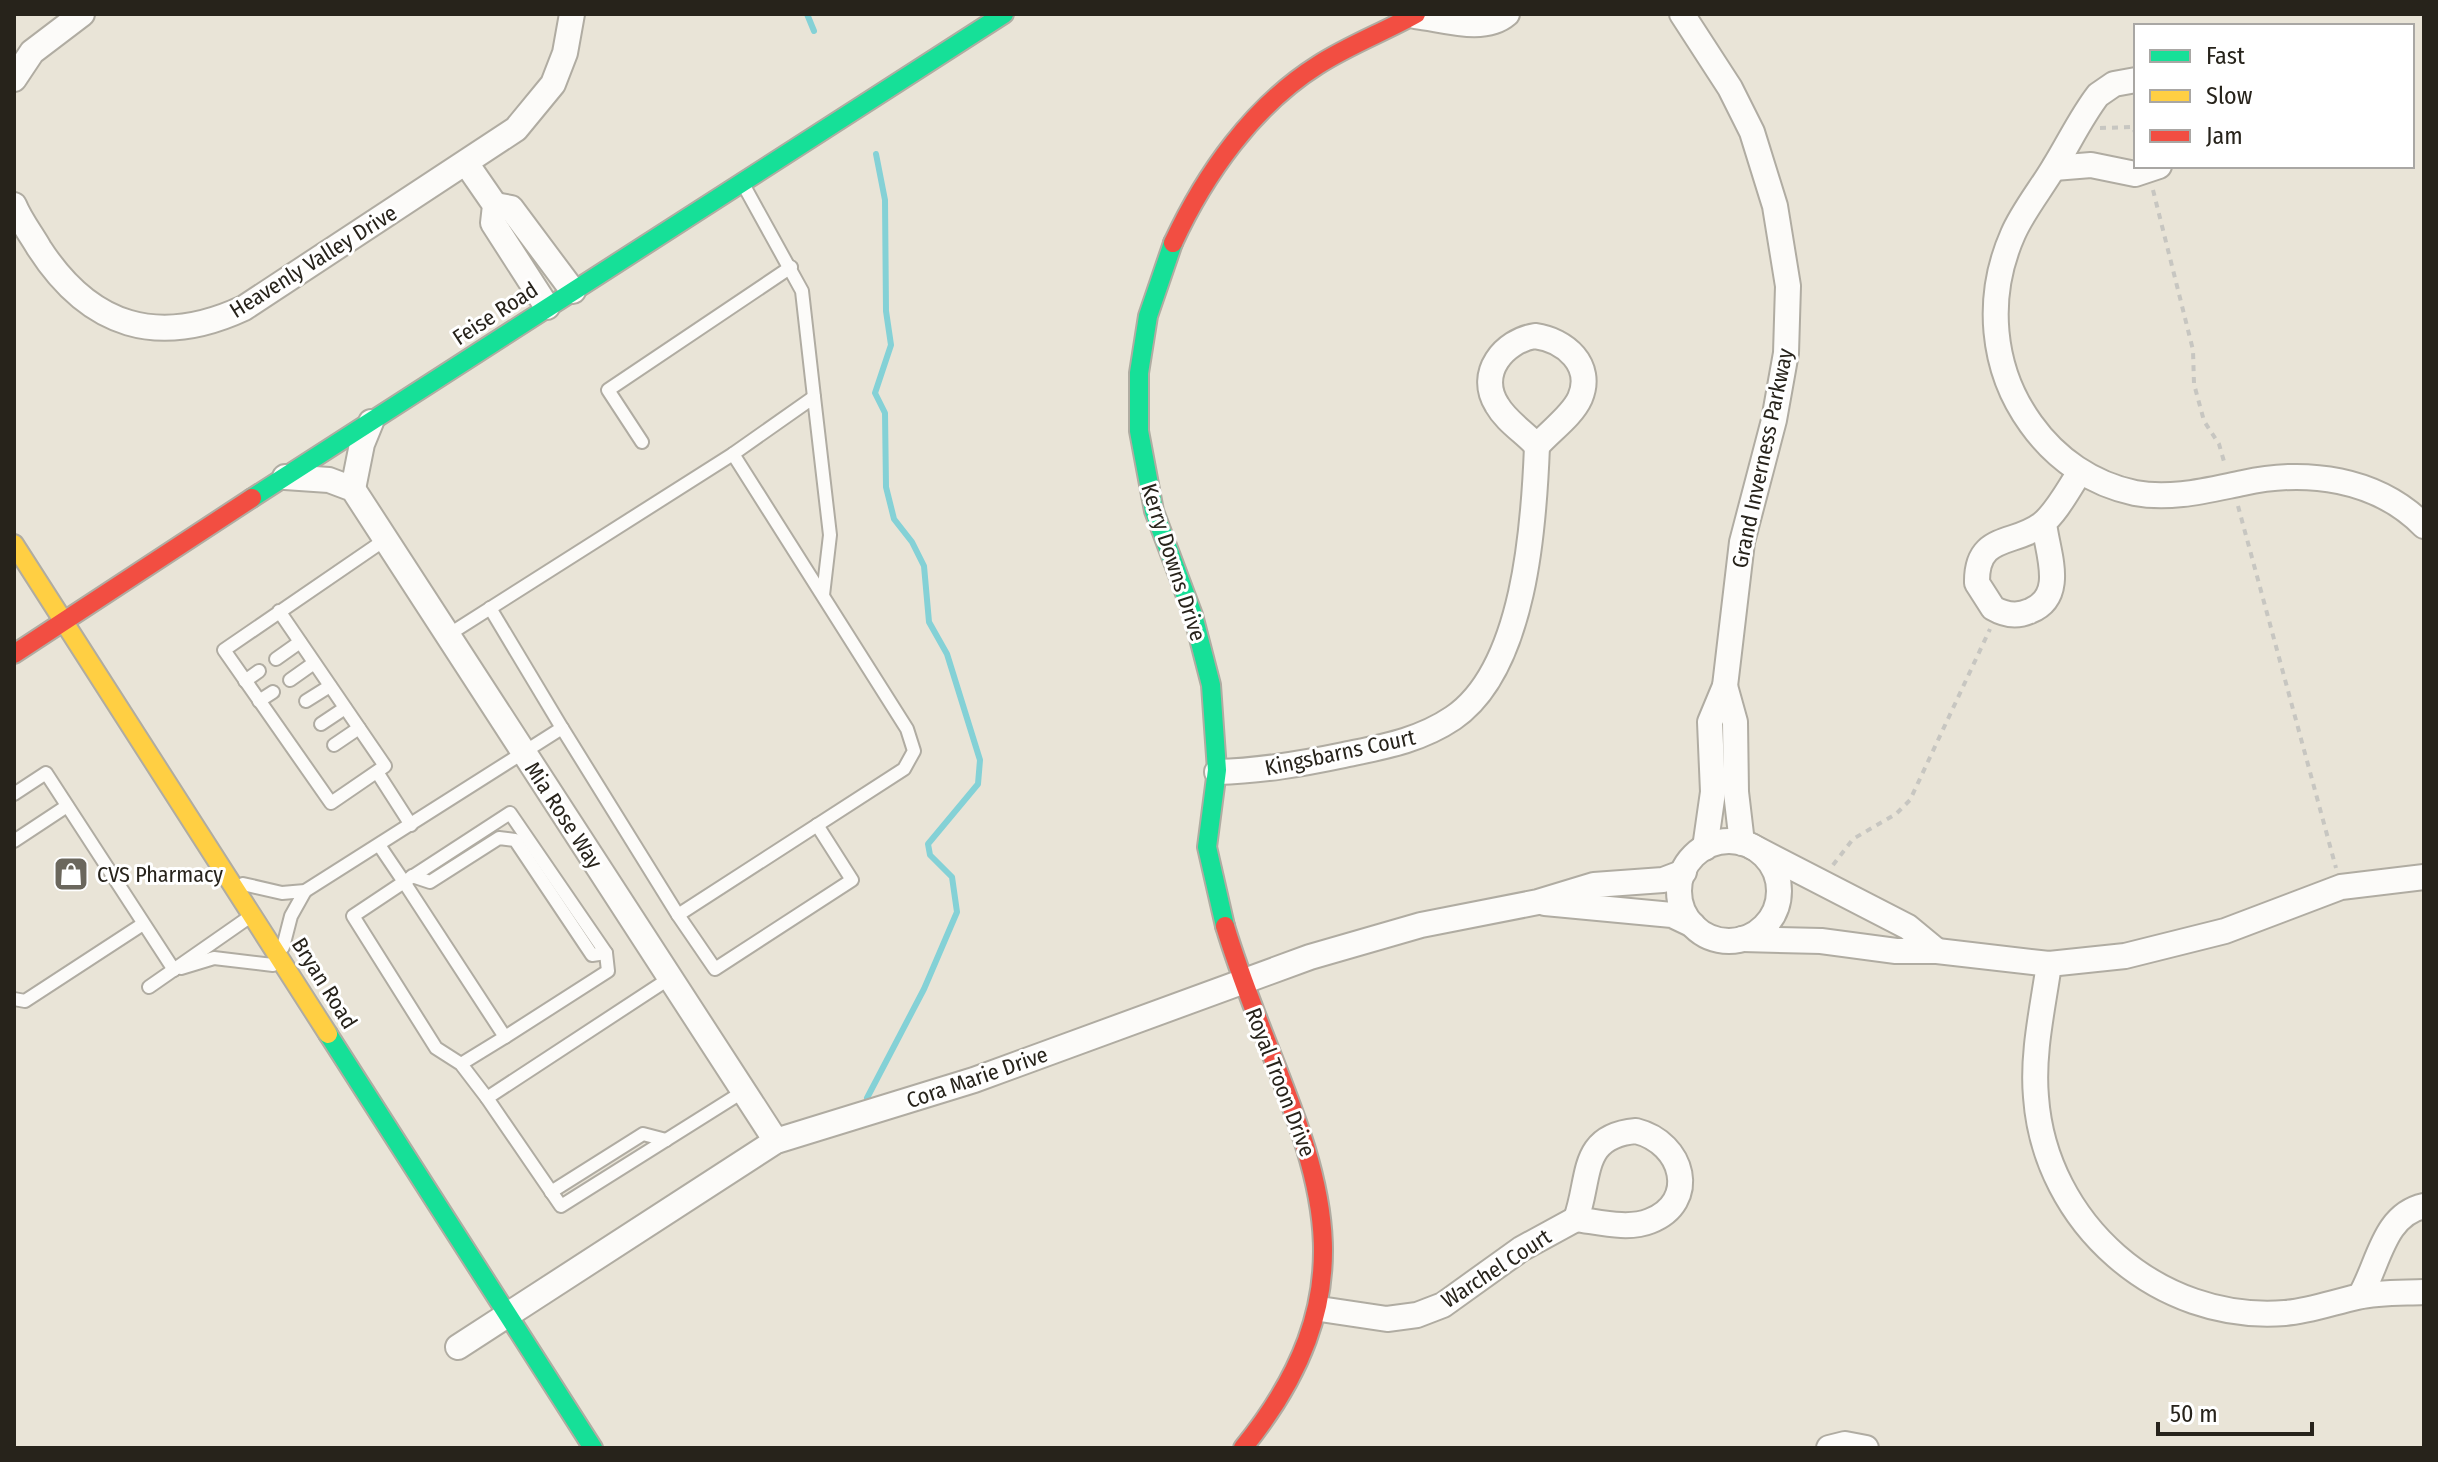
<svg xmlns="http://www.w3.org/2000/svg" width="2438" height="1462" font-family="'Fira Sans Condensed',sans-serif">
  <rect width="100%" height="100%" fill="#e9e4d7"/>
  <g fill="none" stroke-linecap="round" stroke-linejoin="round">
    <g stroke="#84d1d6" stroke-width="6">
      <path d="M 807,14 L 814,31"/>
      <path d="M 867,1098 L 924,989 L 957,912 L 952,877 L 930,855 L 928,844 L 978,784 L 980,760 L 947,654 L 929,622 L 924,566 L 912,542 L 894,519 L 886,487 L 885,413 L 875,393 L 891,345 L 886,311 L 885,200 L 876,154"/>
    </g>
    <defs>
      <g id="lane">
        <path d="M 743,184 L 802,291 L 814,397"/>
        <path d="M 642,442 L 608,390 L 791,267"/>
        <path d="M 733,454 L 814,397 L 830,535 L 823,595"/>
        <path d="M 490,608 L 562,728"/>
        <path d="M 279,611 L 385,766 L 331,803 L 224,650 L 386,539"/>
        <path d="M 276,659 L 300,642"/>
        <path d="M 290,680 L 314,663"/>
        <path d="M 245,681 L 259,671"/>
        <path d="M 259,701 L 273,692"/>
        <path d="M 306,701 L 330,686"/>
        <path d="M 321,724 L 345,708"/>
        <path d="M 334,745 L 359,728"/>
        <path d="M 377,772 L 411,825"/>
        <path d="M 14,794 L 46,773 L 174,970"/>
        <path d="M 14,841 L 67,806"/>
        <path d="M 379,845 L 404,882 L 510,813 L 606,953 L 608,971 L 505,1037"/>
        <path d="M 412,876 L 430,882 L 499,838 L 515,840 L 592,955 L 606,953"/>
        <path d="M 243,884 L 282,893 L 305,891 L 562,728 L 678,915 L 904,769 L 914,751 L 907,729 L 733,454 L 448,635"/>
        <path d="M 678,915 L 715,969 L 852,880 L 817,825"/>
        <path d="M 283,947 L 291,916 L 305,891"/>
        <path d="M 181,968 L 214,958 L 273,965"/>
        <path d="M 670,978 L 487,1098 L 561,1206 L 744,1091"/>
        <path d="M 149,987 L 248,918"/>
        <path d="M 14,999 L 25,1001 L 143,924"/>
        <path d="M 461,1064 L 505,1037 L 404,882 L 353,916 L 436,1048 L 461,1064 L 487,1098"/>
        <path d="M 551,1192 L 643,1134 L 666,1140"/>
      </g>
      <g id="street">
        <path d="M 1682,14 L 1730,88 L 1752,132 L 1775,206 L 1788,286 L 1786,353 L 1774,420 L 1742,542 L 1725,686 L 1710,722 L 1713,792 L 1705,848"/>
        <path d="M 1415,16 C 1443,19 1484,34 1507,14"/>
        <path d="M 14,79 L 32,52 L 82,14"/>
        <path d="M 2136,80 L 2114,84 L 2098,95 C 2081,117 2069,143 2054,167 C 2041,189 2023,211 2013,234 C 1985,297 1991,369 2031,424 C 2056,459 2092,484 2135,493 C 2171,500 2208,490 2243,483 C 2306,469 2377,478 2424,526"/>
        <path d="M 466,163 L 495,205 L 493,223 L 547,307"/>
        <path d="M 2054,168 L 2091,165 L 2135,174 L 2159,166"/>
        <path d="M 14,205 C 20,220 31,234 39,248 C 90,327 158,348 244,308 L 516,129 L 553,84 L 565,53 L 572,14"/>
        <path d="M 495,205 L 511,208 L 573,291"/>
        <path d="M 1535,336 C 1565,340 1594,365 1580,398 C 1572,416 1550,431 1537,446 C 1524,432 1506,421 1497,405 C 1477,373 1504,341 1535,336 Z"/>
        <path d="M 285,477 L 329,480 L 353,489 L 776,1141"/>
        <path d="M 353,489 L 362,444 L 371,422"/>
        <path d="M 2044,523 C 2047,552 2067,596 2030,611 C 2017,617 2005,615 1993,608 L 1977,583 C 1976,533 2014,546 2042,524 C 2057,512 2069,488 2080,472"/>
        <path d="M 1725,686 L 1735,722 L 1736,792 L 1742,843"/>
        <path d="M 1217,772 C 1261,771 1301,764 1344,755 C 1382,747 1419,741 1453,718 C 1525,669 1534,525 1537,446"/>
        <circle cx="1729" cy="891" r="50"/>
        <path d="M 1545,903 L 1672,915 L 1693,925"/>
        <path d="M 1742,939 L 1821,941 L 1896,951 L 1937,951 L 1908,927 L 1751,846"/>
        <path d="M 1937,951 L 2049,964 L 2125,956 L 2225,931 L 2341,887 L 2424,877"/>
        <path d="M 2049,964 C 2043,1007 2032,1053 2036,1097 C 2045,1223 2158,1323 2285,1313 C 2310,1311 2334,1302 2357,1297 C 2378,1292 2402,1293 2424,1292"/>
        <path d="M 1636,1131 C 1684,1143 1699,1202 1650,1221 C 1628,1230 1599,1222 1576,1219 C 1591,1178 1579,1136 1636,1131 Z"/>
        <path d="M 2360,1296 C 2379,1264 2383,1215 2424,1206"/>
        <path d="M 1320,1309 L 1387,1319 L 1417,1315 L 1443,1305 L 1521,1249 L 1576,1219"/>
        <path d="M 458,1347 L 776,1141 L 974,1080 L 1310,957 L 1421,925 L 1538,902 L 1594,885 L 1663,880 L 1684,872"/>
        <path d="M 1829,1448 L 1845,1444 L 1866,1448"/>
      </g>
      <g id="fast">
        <path d="M 1173,243 L 1148,316 L 1139,373 L 1139,431 L 1154,511 L 1193,615 L 1211,685 L 1217,770 L 1207,847 L 1225,926"/>
        <path d="M 252,498 L 1004,14"/>
        <path d="M 328,1034 L 593,1448"/>
      </g>
      <path id="slow" d="M 14,544 L 328,1034"/>
      <g id="jam">
        <path d="M 1173,243 C 1205,174 1253,106 1318,65 C 1349,45 1384,32 1416,14"/>
        <path d="M 14,654 L 252,498"/>
        <path d="M 1225,926 C 1285,1126 1402,1252 1243,1448"/>
      </g>
    </defs>
    <use href="#lane" stroke="#b0aca2" stroke-width="16"/>
    <use href="#street" stroke="#b0aca2" stroke-width="28"/>
    <use href="#fast" stroke="#b0aca2" stroke-width="22"/>
    <use href="#slow" stroke="#b0aca2" stroke-width="22"/>
    <use href="#jam" stroke="#b0aca2" stroke-width="22"/>
    <g stroke="#c7c6c1" stroke-width="4" stroke-dasharray="6 6" stroke-linecap="butt">
      <path d="M 2100,128 L 2133,127 L 2136,135"/>
      <path d="M 2153,190 L 2193,350 L 2194,384 L 2204,421 L 2219,444 L 2225,465"/>
      <path d="M 2238,506 L 2336,868"/>
      <path d="M 1833,865 L 1853,839 L 1896,814 L 1910,800 L 1990,629"/>
    </g>
    <use href="#lane" stroke="#fcfbf9" stroke-width="12"/>
    <use href="#street" stroke="#fcfbf9" stroke-width="24"/>
    <use href="#fast" stroke="#16e098" stroke-width="18"/>
    <use href="#slow" stroke="#ffcf43" stroke-width="18"/>
    <use href="#jam" stroke="#f24e42" stroke-width="18"/>
  </g>
  <defs>
    <symbol id="shop-square" viewBox="-11 -11 22 22"><rect x="-9" y="-9" width="18" height="18" rx="4" fill="#6b675d" stroke="#fff"/><path d="M-5-2.5h2.3a2.7 3.5 0 0 1 5.4 0H5L5.5 6h-11ZM-1.5-2.5h3a1.5 2.3 0 0 0-3 0Z" fill="#fff"/></symbol>
  </defs>
  <g fill-rule="evenodd">
    <use href="#shop-square" x="51" y="854" width="40" height="40"/>
  </g>
  <g text-anchor="middle" stroke-width="6" stroke-linejoin="round" paint-order="stroke">
    <g font-size="22" fill="#27231b" stroke="#fff">
      <text transform="translate(313 261) rotate(-32)" y="8">Heavenly Valley Drive</text>
      <text transform="translate(495 313) rotate(-33)" y="8">Feise Road</text>
      <text transform="translate(1762 458) rotate(-78)" y="8">Grand Inverness Parkway</text>
      <text transform="translate(1174 562) rotate(72)" y="8">Kerry Downs Drive</text>
      <text transform="translate(1340 752) rotate(-12)" y="8">Kingsbarns Court</text>
      <text transform="translate(564 815) rotate(57)" y="8">Mia Rose Way</text>
      <text transform="translate(325 983) rotate(58)" y="8">Bryan Road</text>
      <text transform="translate(977 1077) rotate(-19)" y="8">Cora Marie Drive</text>
      <text transform="translate(1281 1082) rotate(69)" y="8">Royal Troon Drive</text>
      <text transform="translate(1496 1268) rotate(-33)" y="8">Warchel Court</text>
    </g>
    <g font-size="22" fill="#27231b" stroke="#fff" text-anchor="start">
      <text x="97" y="882">CVS Pharmacy</text>
    </g>
  </g>
  <rect width="2438" height="1462" fill="none" stroke="#27231b" stroke-width="32"/>
  <rect x="2134" y="24" width="280" height="144" fill="#ffffff" stroke="#a9a7a4" stroke-width="2"/>
  <rect x="2150" y="50" width="40" height="12" fill="#16e098" stroke="#a9a7a4" stroke-width="2"/>
  <text x="2206" y="64" font-size="24" fill="#27231b">Fast</text>
  <rect x="2150" y="90" width="40" height="12" fill="#ffcf43" stroke="#a9a7a4" stroke-width="2"/>
  <text x="2206" y="104" font-size="24" fill="#27231b">Slow</text>
  <rect x="2150" y="130" width="40" height="12" fill="#f24e42" stroke="#a9a7a4" stroke-width="2"/>
  <text x="2206" y="144" font-size="24" fill="#27231b">Jam</text>
  <path d="M2158 1422v12h154v-12" fill="none" stroke="#27231b" stroke-width="4"/>
  <text x="2170" y="1422" font-size="24" fill="#27231b" stroke="#ffffff" stroke-width="6" paint-order="stroke">50 m</text>
</svg>
